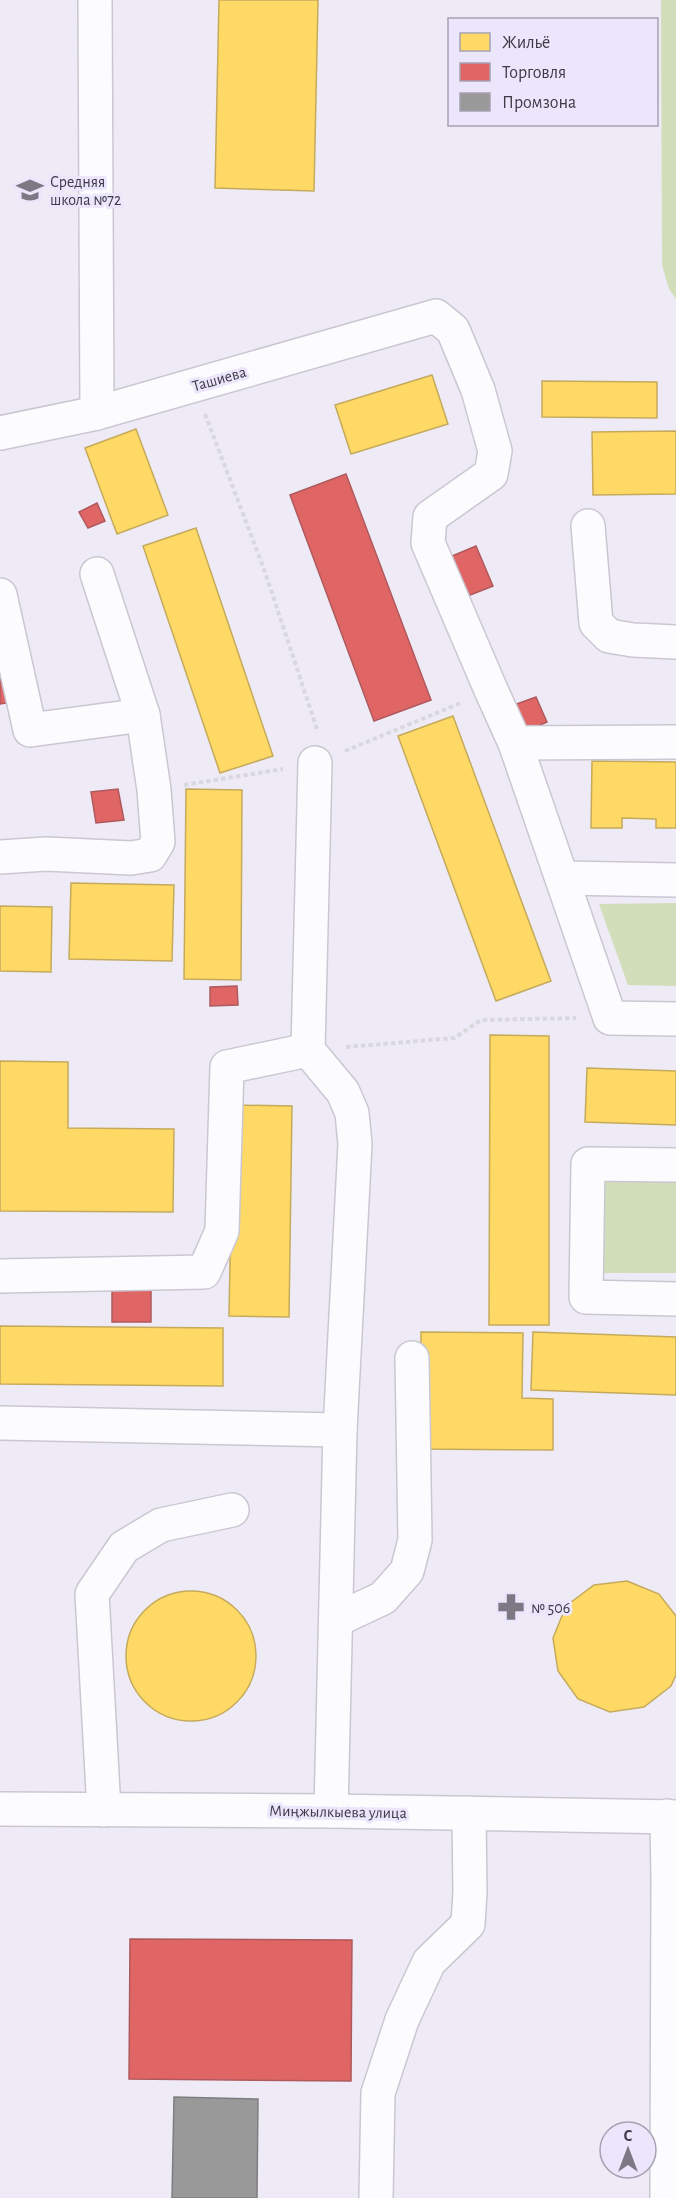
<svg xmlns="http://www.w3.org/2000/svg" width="676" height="2198" font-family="'Alegreya Sans',sans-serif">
  <rect width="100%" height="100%" fill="#eeebf7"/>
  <g fill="#d2ddba">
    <path d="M 661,0 L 676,0 L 676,299 L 669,289 L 662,265 Z"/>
    <path d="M 676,903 L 676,986 L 628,985 L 599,904 Z"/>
    <path d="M 595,1174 L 676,1174 L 676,1273 L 594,1273 Z"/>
  </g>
  <g fill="#ffd966" stroke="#c5aa5c" stroke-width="1.5">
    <path d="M 219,0 L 318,0 L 314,191 L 215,188 Z"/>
    <path d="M 432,375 L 448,424 L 351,454 L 335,405 Z"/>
    <path d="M 542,381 L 657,382 L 657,418 L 542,417 Z"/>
    <path d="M 136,429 L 168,515 L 117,534 L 85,448 Z"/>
    <path d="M 676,431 L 676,494 L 593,495 L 592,432 Z"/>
    <path d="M 196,528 L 273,756 L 220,773 L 143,546 Z"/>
    <path d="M 453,716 L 551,981 L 496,1001 L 398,736 Z"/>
    <path d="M 592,761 L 676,762 L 676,828 L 656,828 L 656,819 L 622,818 L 622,828 L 591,828 Z"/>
    <path d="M 186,789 L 242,790 L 241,980 L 184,979 Z"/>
    <path d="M 71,883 L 174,885 L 172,961 L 69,959 Z"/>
    <path d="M 0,906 L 52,907 L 51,972 L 0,971 Z"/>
    <path d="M 490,1035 L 549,1036 L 549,1325 L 489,1325 Z"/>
    <path d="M 0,1061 L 68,1062 L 68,1128 L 174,1129 L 173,1212 L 0,1211 Z"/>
    <path d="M 587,1068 L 676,1071 L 676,1125 L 585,1122 Z"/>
    <path d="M 233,1105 L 292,1106 L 289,1317 L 229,1316 Z"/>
    <path d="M 0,1326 L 223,1328 L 223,1386 L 0,1384 Z"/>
    <path d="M 421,1332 L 523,1333 L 522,1398 L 553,1399 L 553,1450 L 420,1449 Z"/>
    <path d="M 533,1332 L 676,1337 L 676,1395 L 531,1390 Z"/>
    <path d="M 627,1581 L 659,1594 L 676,1616 L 676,1675 L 671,1686 L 644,1707 L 610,1712 L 578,1699 L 558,1671 L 553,1638 L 566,1606 L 594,1585 Z"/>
    <circle cx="191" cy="1656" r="65"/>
  </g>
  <g fill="#e06666" stroke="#af595c" stroke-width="1.5">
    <path d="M 346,474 L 431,700 L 374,721 L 290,495 Z"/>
    <path d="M 97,503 L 105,521 L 88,528 L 79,512 Z"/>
    <path d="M 476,546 L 493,586 L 460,599 L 445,559 Z"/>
    <path d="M 13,676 L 18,701 L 0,704 L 0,678 Z"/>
    <path d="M 536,697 L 547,722 L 526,731 L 514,705 Z"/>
    <path d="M 118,789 L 124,820 L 96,823 L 91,792 Z"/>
    <path d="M 237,986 L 238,1005 L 210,1006 L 210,987 Z"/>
    <rect x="112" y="1284" width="39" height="38"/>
    <path d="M 130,1939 L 352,1940 L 351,2081 L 129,2079 Z"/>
  </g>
  <path fill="#999" stroke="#7e7d80" stroke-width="1.5" d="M 174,2097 L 258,2099 L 257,2198 L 172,2198 Z"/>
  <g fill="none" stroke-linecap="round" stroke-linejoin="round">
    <defs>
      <g id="minor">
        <path d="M 95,0 L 97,413"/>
        <path d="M 0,433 L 97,413 L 436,316 L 453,330 L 478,390 L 495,451 L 491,474 L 430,517 L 428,543 L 491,690 L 515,743 L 610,1018 L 676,1019"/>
        <path d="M 588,526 L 596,623 L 609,636 L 633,640 L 676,642"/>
        <path d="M 97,574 L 143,715"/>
        <path d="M 0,595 L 30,730 L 143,715 L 154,790 L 158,842 L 150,855 L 131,858 L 46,854 L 0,857"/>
        <path d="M 515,743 L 676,742"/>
        <path d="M 315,763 L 308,1050 L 343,1092 L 352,1113 L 355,1144 L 340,1430 L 331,1811"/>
        <path d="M 563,878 L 676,880"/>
        <path d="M 676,1165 L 588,1164 L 586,1297 L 676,1299"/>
        <path d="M 0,1276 L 204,1272 L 222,1231 L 227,1067 L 308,1050"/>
        <path d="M 0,1423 L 340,1430"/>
        <path d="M 336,1620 L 383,1598 L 407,1571 L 415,1540 L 412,1358"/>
        <path d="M 0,1809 L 331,1811 L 676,1817"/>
        <path d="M 104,1810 L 92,1594 L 124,1547 L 161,1525 L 232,1510"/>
        <path d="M 667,1816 L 668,1879 L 667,2198"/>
        <path d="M 376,2198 L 378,2093 L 402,2020 L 429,1962 L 468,1924 L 470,1892 L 469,1813"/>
      </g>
    </defs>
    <use href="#minor" stroke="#cac7d2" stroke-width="36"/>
    <g stroke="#d9d8dc" stroke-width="4" stroke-dasharray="4.5 3" stroke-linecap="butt">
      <path d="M 205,414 L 264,569 L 318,732"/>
      <path d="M 345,751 L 463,702"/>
      <path d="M 184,785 L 283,769"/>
      <path d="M 346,1047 L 454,1038 L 481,1020 L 576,1018"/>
    </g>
    <use href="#minor" stroke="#fcfcfe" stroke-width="33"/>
  </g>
  <defs>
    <symbol id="school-bare" viewBox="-9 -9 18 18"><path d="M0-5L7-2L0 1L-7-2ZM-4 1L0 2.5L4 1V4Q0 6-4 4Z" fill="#7c7984" stroke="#ebe6fc" stroke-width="2.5" paint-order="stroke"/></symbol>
    <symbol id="pharmacy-bare" viewBox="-9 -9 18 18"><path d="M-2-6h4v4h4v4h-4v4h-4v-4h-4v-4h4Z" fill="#7c7984" stroke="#ebe6fc" stroke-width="2.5" paint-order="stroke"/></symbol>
  </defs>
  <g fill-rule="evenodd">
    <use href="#school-bare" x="11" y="171" width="38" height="38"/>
    <use href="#pharmacy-bare" x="492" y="1588" width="38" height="38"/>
  </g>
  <g text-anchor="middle" stroke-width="6" stroke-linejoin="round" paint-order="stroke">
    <g font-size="16" fill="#3e3b46" stroke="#ebe6fc" text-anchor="start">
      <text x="50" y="187">Средняя<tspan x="50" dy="18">школа №72</tspan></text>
      <text x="531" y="1613">№ 506</text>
    </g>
    <g font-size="16" fill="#3e3b46" stroke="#ebe6fc">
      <text transform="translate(219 378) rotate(-16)" y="6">Ташиева</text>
      <text transform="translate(338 1811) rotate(1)" y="6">Миңжылкыева улица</text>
    </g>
  </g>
  <rect x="448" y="18" width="210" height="108" fill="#ebe6fc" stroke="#a6a2b3" stroke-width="1.5"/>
  <rect x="460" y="33" width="30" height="18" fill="#ffd966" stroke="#a6a2b3" stroke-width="1.5"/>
  <text x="502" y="48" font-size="18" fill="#3e3b46">Жильё</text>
  <rect x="460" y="63" width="30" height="18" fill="#e06666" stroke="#a6a2b3" stroke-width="1.5"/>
  <text x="502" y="78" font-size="18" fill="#3e3b46">Торговля</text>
  <rect x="460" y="93" width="30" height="18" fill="#999999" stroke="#a6a2b3" stroke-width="1.5"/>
  <text x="502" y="108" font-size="18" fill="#3e3b46">Промзона</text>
  <g transform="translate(628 2150)"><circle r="28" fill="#ebe6fc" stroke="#a6a2b3" stroke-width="1.5"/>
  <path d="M0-4.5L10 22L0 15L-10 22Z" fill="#7c7984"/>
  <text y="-9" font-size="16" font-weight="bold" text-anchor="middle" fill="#3e3b46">С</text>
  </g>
</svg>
